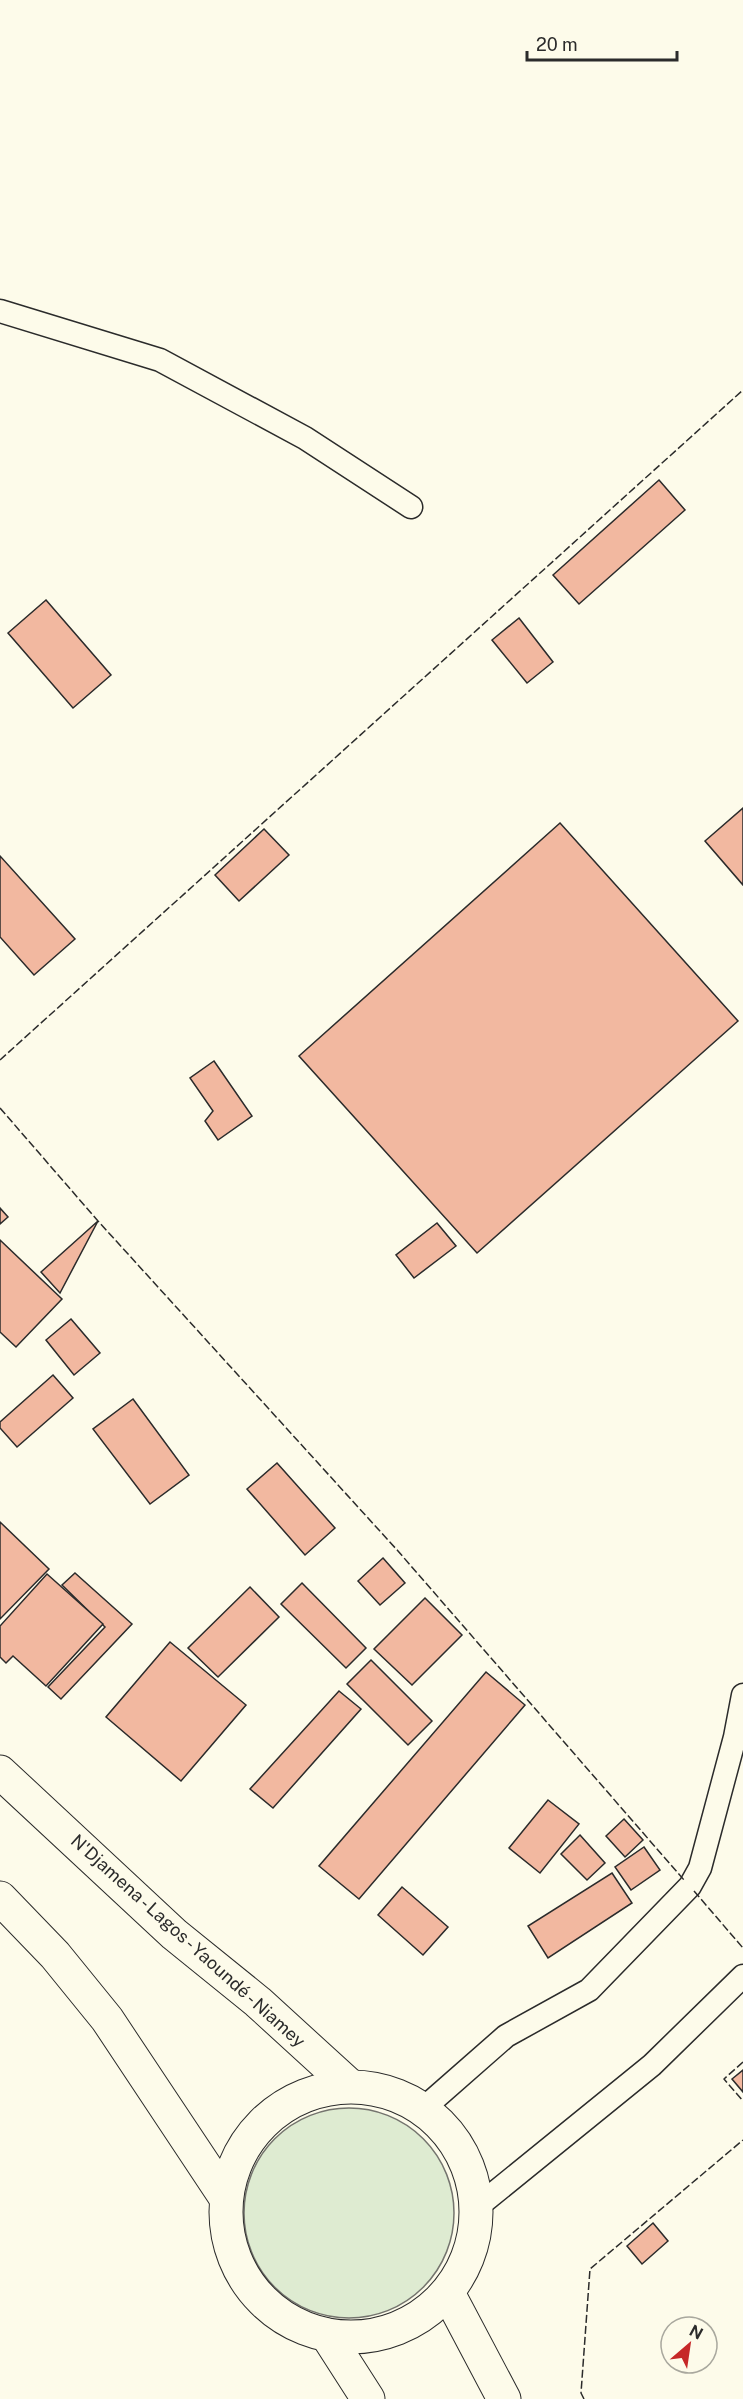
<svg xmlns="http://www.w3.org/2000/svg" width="743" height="2399" font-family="'Public Sans',sans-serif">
  <rect width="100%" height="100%" fill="#fdfbea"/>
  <circle fill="#deebd1" stroke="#74746e" stroke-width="1.5" cx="349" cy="2213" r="105"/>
  <g fill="#f2b8a0" stroke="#2b2b2b" stroke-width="1.5">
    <path d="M 659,480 L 685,510 L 579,604 L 553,575 Z"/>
    <path d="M 46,600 L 111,675 L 73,708 L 8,633 Z"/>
    <path d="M 519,618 L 553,662 L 527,683 L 492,640 Z"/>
    <path d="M 743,808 L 743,885 L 705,841 Z"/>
    <path d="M 560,823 L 738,1021 L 477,1253 L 299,1056 Z"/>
    <path d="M 264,829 L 289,855 L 239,901 L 215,875 Z"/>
    <path d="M 0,856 L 75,939 L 34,975 L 0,937 Z"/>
    <path d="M 214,1061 L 252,1116 L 218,1140 L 205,1121 L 213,1111 L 190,1078 Z"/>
    <path d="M 0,1208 L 8,1217 L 0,1224 Z"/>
    <path d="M 98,1221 L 60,1293 L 41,1272 Z"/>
    <path d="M 437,1223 L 456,1246 L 414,1278 L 396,1255 Z"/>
    <path d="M 0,1240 L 62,1299 L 16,1347 L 0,1332 Z"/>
    <path d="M 71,1319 L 100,1353 L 74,1375 L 46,1340 Z"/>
    <path d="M 53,1375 L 73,1398 L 17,1447 L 0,1428 L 0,1422 Z"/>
    <path d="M 133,1399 L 189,1475 L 150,1504 L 93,1429 Z"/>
    <path d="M 277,1463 L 335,1528 L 305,1555 L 247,1489 Z"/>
    <path d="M 0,1522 L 49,1569 L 0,1619 Z"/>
    <path d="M 383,1558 L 405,1583 L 380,1605 L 358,1581 Z"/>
    <path d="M 75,1573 L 132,1624 L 61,1699 L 48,1687 L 105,1627 L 62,1585 Z"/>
    <path d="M 47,1574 L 103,1624 L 46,1686 L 13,1656 L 6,1663 L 0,1657 L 0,1626 Z"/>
    <path d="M 302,1583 L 366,1648 L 346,1668 L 281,1604 Z"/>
    <path d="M 250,1587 L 279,1617 L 218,1677 L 188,1648 Z"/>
    <path d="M 425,1598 L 462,1635 L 412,1685 L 374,1649 Z"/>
    <path d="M 170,1642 L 246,1705 L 181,1781 L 106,1717 Z"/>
    <path d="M 371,1660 L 432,1721 L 408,1745 L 347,1684 Z"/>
    <path d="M 486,1672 L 525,1705 L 359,1899 L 319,1866 Z"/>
    <path d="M 339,1691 L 361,1709 L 273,1808 L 250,1789 Z"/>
    <path d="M 548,1800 L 579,1824 L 540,1873 L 509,1848 Z"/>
    <path d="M 624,1819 L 643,1840 L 625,1857 L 606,1836 Z"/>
    <path d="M 580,1835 L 605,1863 L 587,1880 L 561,1854 Z"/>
    <path d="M 644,1847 L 660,1870 L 631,1890 L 615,1867 Z"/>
    <path d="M 612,1873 L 632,1903 L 548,1958 L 528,1926 Z"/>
    <path d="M 402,1887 L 448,1927 L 423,1955 L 378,1915 Z"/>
    <path d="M 743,2070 L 743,2092 L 732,2079 Z"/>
    <path d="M 653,2223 L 668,2241 L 642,2264 L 627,2246 Z"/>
  </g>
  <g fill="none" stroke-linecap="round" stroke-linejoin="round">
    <defs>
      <g id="service">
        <path d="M 0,311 L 160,360 L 305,438 L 411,507"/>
        <path d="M 424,2108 L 506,2036 L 589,1990 L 690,1886 L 700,1868 L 735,1737 L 743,1695"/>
        <path d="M 477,2207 L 652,2065 L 743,1976"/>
      </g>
      <g id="trunk">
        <path d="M 0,1772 L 174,1934 L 258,2002 L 350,2086"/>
        <path d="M 0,1898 L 55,1955 L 107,2019 L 226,2198"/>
        <circle cx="351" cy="2212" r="125"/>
        <path d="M 448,2293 L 504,2399"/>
        <path d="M 327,2335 L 368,2399"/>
      </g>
    </defs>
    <use href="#service" stroke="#2b2b2b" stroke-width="25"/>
    <use href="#trunk" stroke="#2b2b2b" stroke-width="35"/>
    <use href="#service" stroke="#fdfbea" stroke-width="22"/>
    <use href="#trunk" stroke="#fdfbea" stroke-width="33"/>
    <g stroke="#2b2b2b" stroke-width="1.5" stroke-dasharray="8 3" stroke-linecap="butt">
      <path d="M 0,1060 L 743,390"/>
      <path d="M 0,1108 L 98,1221 L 398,1551 L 684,1880"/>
      <path d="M 694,1891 L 743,1948"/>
      <path d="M 743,2062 L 724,2079 L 743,2101"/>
      <path d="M 584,2399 L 581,2393 L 590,2269 L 743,2140"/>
    </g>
  </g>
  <g text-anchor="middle" stroke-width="4.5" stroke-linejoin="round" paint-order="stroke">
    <g font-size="18" fill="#2b2b2b" stroke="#fdfbea">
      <text transform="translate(188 1941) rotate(42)" y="6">N'Djamena - Lagos - Yaoundé - Niamey</text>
    </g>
  </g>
  <g transform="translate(689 2345) rotate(29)"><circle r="28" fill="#fdfbea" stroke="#a9a89e" stroke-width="1.5"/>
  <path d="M0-4.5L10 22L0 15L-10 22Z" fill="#c62828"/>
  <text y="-9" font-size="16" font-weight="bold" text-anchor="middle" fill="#2b2b2b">N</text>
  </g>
  <path d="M527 51v9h150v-9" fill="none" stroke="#2b2b2b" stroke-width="3"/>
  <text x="536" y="51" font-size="18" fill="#2b2b2b" stroke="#fdfbea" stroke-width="4.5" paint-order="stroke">20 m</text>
</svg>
